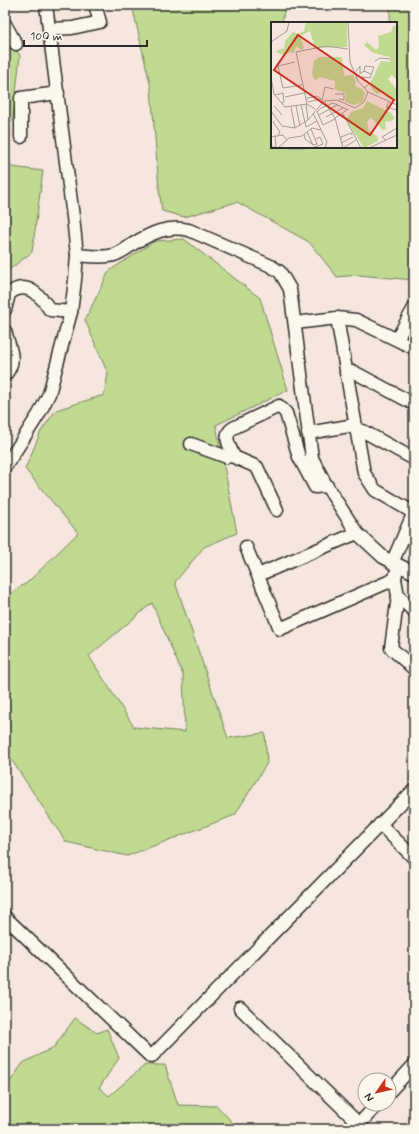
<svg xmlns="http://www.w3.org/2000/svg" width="419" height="1134" font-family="Mynerve,sans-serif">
  <rect width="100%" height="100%" fill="#f6e7de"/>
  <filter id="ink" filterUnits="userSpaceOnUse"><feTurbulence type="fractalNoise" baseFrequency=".025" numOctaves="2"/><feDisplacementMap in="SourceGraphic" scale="8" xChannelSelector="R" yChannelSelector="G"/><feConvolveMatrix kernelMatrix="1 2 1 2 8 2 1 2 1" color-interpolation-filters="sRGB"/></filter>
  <g filter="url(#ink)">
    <g fill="#c0da91" stroke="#76825e" fill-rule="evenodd">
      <path d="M 132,5 L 285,5 L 282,23 L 272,23 L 272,147 L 396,147 L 396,23 L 390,23 L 390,5 L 414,5 L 414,280 L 358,275 L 337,277 L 309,242 L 237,202 L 184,217 L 162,211 L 159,189 L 151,88 Z"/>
      <path d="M 5,29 L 20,56 L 13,119 L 5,128 Z"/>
      <path d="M 5,159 L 12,167 L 43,171 L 32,252 L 5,273 Z"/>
      <path d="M 184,239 L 260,298 L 288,390 L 216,425 L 237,533 L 204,547 L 175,582 L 228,738 L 265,733 L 267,763 L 235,815 L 127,856 L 66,842 L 5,750 L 5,597 L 28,582 L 78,533 L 25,469 L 41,431 L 56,410 L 104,395 L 108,374 L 85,320 L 109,271 L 155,241 ZM 152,603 L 183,675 L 185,732 L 134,727 L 89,656 Z"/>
      <path d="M 75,1018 L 97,1033 L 107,1029 L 119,1058 L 99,1088 L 109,1096 L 145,1065 L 165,1065 L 178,1105 L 217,1106 L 235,1125 L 237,1129 L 5,1129 L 5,1089 L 23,1063 L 54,1047 Z"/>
    </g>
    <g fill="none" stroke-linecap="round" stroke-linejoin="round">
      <defs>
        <g id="minor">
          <path d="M 5,24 L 16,44"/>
          <path d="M 50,29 L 72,28 L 100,22 L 95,5"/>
          <path d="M 21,137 L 21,98 L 58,93"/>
          <path d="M 77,255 C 89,256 103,258 114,255 C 121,253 127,248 133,244 C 151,233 168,225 189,230 L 271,266 L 280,272 L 290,289 L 312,458 L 326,485 L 357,533 L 383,557 L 414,573"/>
          <path d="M 5,310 L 9,294 C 26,279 41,296 50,310 L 71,312"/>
          <path d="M 337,318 L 364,473 L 375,490 L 414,513"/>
          <path d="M 295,323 L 337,318 L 356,320 L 414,348"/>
          <path d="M 5,331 C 9,347 18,361 5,375"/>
          <path d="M 397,339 L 414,308"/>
          <path d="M 346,373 L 354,372 L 414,404"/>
          <path d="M 356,431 L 363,431 L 414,459"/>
          <path d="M 308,433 L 355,425"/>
          <path d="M 191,444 L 227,457 L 233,455"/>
          <path d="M 5,467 L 39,414 L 49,394 L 71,312 L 75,280 L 77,255 L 73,217 L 46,5"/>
          <path d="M 277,510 L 257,467 L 234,457 C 230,447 222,435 233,428 L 279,406 L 286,413 L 299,457 L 315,487 L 327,486"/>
          <path d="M 246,547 L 280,629 L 395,579"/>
          <path d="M 392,563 L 414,512"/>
          <path d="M 396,573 L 395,579 L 398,596 L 391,648 L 414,669"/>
          <path d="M 258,575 L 357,533"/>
          <path d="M 398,596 L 414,611"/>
          <path d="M 380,824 L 414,858"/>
          <path d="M 5,917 L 151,1057 L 414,790"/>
          <path d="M 240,1008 L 359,1124 L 378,1104"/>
          <path d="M 389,1092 L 414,1065"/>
        </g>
      </defs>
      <use href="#minor" stroke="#2b2b2b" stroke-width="15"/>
      <use href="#minor" stroke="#fbf7ec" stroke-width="12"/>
    </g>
  </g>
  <g transform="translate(271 22)">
    <rect width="126" height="126" fill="#f6e7de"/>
    <path d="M 35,0 L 76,0 L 76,25 L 44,26 L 39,9 L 29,14 L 33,26 L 30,28 L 25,24 L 23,31 L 19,30 L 14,33 L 6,31 L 5,29 L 13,26 L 14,19 L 22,10 L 27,12 L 33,9 ZM 122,4 L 126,4 L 126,58 L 121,53 L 117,57 L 126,68 L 126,79 L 117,76 L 111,69 L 106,72 L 100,66 L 99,61 L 110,39 L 119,40 L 119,35 L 102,31 L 93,23 L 96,20 L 105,28 L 108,25 L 107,14 L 120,10 ZM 48,35 L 71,35 L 73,54 L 82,53 L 85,59 L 84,64 L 91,67 L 94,71 L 92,80 L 83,83 L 74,80 L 75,72 L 64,67 L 64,59 L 48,55 L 46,58 L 43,57 L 41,51 L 43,39 ZM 96,79 L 120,91 L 124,96 L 121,99 L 114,100 L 115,107 L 112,108 L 100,96 L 98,97 L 96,100 L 98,109 L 106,114 L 107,119 L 93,126 L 75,98 L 80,90 L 92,86 Z" fill="#c0da91"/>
    <path fill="none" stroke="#a59c96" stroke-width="1" d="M 77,0 L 79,40 L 87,59 L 97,70 L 126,83M 102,0 L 126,0M 0,20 L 16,9 L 18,0M 104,39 L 109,36 L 119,37M 24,40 L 7,44 L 12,66 L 31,63M 83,52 L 89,44 L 89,52 L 93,49 L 100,52M 0,55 L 3,72 L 14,85 L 36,82 L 44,87M 93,66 L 98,62 L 91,55 L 99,56 L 103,45 L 94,44 L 93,49M 64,72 L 73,72 L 73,78 L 68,77M 4,73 L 12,71 L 13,80 L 10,81M 14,75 L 33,71M 36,78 L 36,76 L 46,74 L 52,79M 51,78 L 54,65 L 63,67M 53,79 L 64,96 L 72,126M 37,80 L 50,77M 118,80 L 115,85 L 126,88M 35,82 L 37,98M 36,82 L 25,30 L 55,24 L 77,27M 30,83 L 35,105 L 46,99M 3,84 L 11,93M 25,84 L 29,104M 20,85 L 24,106M 0,89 L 11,104 L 24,106 L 37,98 L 53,79 L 66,78 L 84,86 L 93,80 L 97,70M 42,91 L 56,120 L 54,126M 72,92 L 90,126M 48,93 L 66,83M 55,95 L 72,86M 64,96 L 77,87M 3,99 L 2,100 L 9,110 L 7,113M 52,103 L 46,90 L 50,86 L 62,81 L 77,88M 52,103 L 64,97M 36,110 L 42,123 L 46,122 L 40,107M 33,112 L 34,117 L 42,123M 0,114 L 1,126M 0,115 L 12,113 L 16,118M 70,118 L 70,115 L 80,111 L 81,113M 115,118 L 111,115 L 126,106M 70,121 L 82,115M 1,125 L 5,125 L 4,113M 7,126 L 18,116 L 31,114 L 41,106 L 50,108M 41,126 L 52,122 L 49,115 L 45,117M 72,126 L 85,118M 98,126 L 126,113"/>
    <path fill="#c8321e" fill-opacity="0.15" stroke="#c8321e" stroke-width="2" d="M 27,13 L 123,78 L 99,113 L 3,48 Z"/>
    <rect width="126" height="126" fill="none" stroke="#2b2b2b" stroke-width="2"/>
  </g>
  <rect width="419" height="1134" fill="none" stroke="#fbf7ec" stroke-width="20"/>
  <rect x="10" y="10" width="399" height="1114" fill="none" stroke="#2b2b2b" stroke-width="1.5" filter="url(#ink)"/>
  <g transform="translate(377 1092) rotate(236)"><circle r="19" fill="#fbf7ec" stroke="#a8a59f"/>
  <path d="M0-3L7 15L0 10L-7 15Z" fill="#c8321e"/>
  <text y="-6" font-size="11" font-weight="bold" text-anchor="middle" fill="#2b2b2b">N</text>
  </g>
  <path d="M24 40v6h123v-6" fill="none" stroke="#2b2b2b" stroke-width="2"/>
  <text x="30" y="40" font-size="12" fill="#2b2b2b" stroke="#fbf7ec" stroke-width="3" paint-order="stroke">100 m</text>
</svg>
